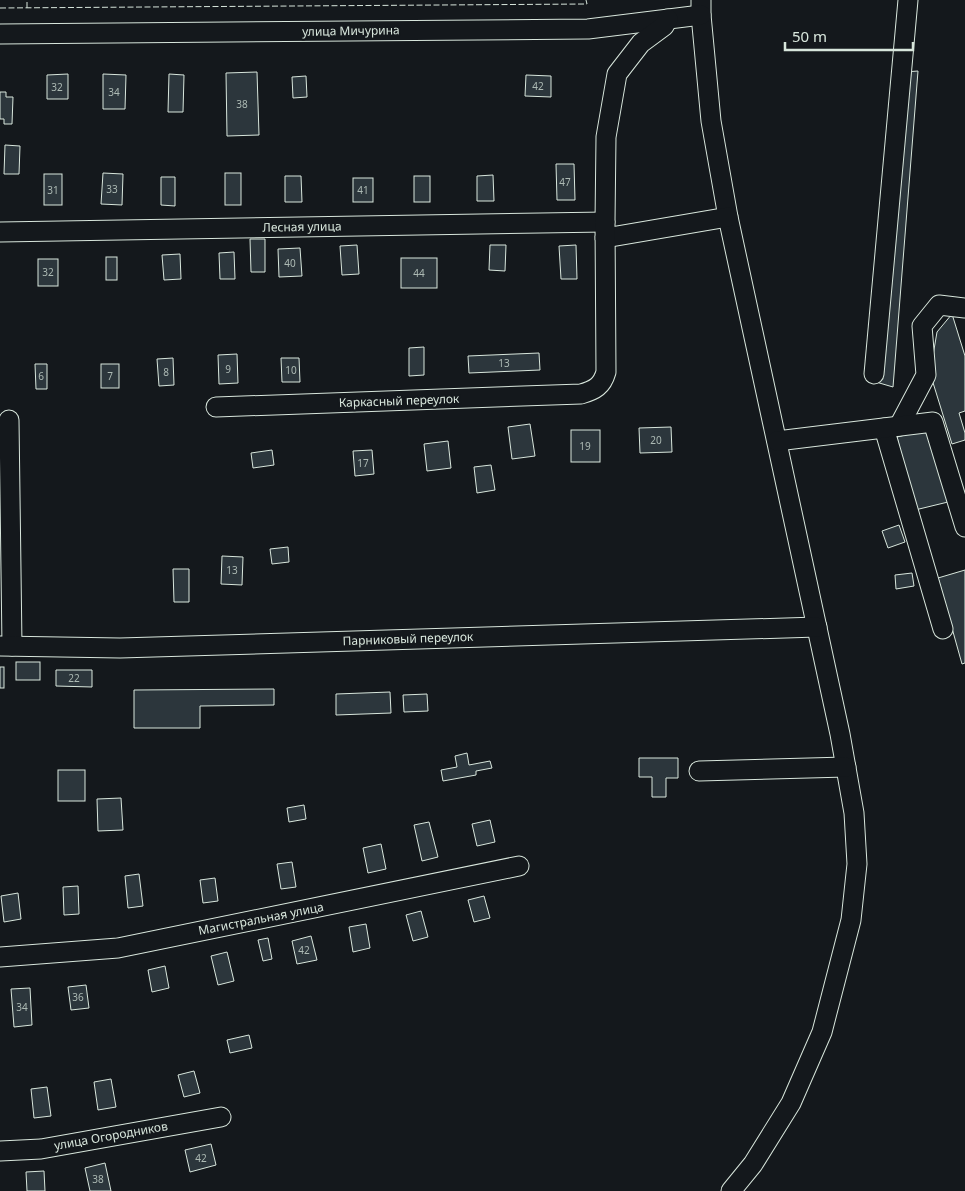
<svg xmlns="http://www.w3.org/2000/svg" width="965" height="1191" font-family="'Noto Sans',sans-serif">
  <rect width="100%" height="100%" fill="#14181c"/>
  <g fill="#2c363c" stroke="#d8e6dc">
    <path d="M 918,71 L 893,387 L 876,382 L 904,72 Z"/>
    <path d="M 257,72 L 259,135 L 227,136 L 226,73 Z"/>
    <path d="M 68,74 L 68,99 L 47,99 L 47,75 Z"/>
    <path d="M 103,74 L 126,75 L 125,109 L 103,109 Z"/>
    <path d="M 169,74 L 184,75 L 183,112 L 168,112 Z"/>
    <path d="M 526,75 L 551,76 L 551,97 L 525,96 Z"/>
    <path d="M 306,76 L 307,97 L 293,98 L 292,77 Z"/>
    <path d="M 0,92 L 6,92 L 6,97 L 13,97 L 12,124 L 4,124 L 4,119 L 0,119 Z"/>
    <path d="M 5,145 L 20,146 L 19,174 L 4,174 Z"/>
    <path d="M 556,164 L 574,164 L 575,200 L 557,200 Z"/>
    <path d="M 103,173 L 123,174 L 122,205 L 101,204 Z"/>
    <rect x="225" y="173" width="16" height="32"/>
    <rect x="44" y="174" width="18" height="31"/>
    <path d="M 493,175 L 494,201 L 477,201 L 477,176 Z"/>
    <path d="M 285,176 L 301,176 L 302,202 L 285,202 Z"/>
    <rect x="414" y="176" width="16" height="26"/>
    <path d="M 161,177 L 175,177 L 175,206 L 161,205 Z"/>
    <rect x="353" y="178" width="20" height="24"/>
    <path d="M 250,239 L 265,239 L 265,272 L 251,272 Z"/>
    <path d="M 357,245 L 359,274 L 342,275 L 340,246 Z"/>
    <path d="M 490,245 L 506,245 L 505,271 L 489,270 Z"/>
    <path d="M 576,245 L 577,279 L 561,279 L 559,246 Z"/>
    <path d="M 300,248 L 302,276 L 279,277 L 278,249 Z"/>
    <path d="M 234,252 L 235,279 L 220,279 L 219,253 Z"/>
    <path d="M 180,254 L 181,279 L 164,280 L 162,255 Z"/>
    <rect x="106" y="257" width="11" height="23"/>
    <rect x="401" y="258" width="36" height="30"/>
    <rect x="38" y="259" width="20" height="27"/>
    <path d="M 952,314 L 965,356 L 965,411 L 959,413 L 965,433 L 965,440 L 952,444 L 930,373 L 937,332 Z"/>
    <path d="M 424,347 L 424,375 L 409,376 L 409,348 Z"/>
    <path d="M 539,353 L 540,370 L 469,373 L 468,356 Z"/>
    <path d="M 237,354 L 238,383 L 219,384 L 218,355 Z"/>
    <path d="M 173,358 L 174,385 L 159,386 L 157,359 Z"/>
    <path d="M 281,358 L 299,358 L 300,382 L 282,382 Z"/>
    <path d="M 35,364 L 47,364 L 47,389 L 36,389 Z"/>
    <rect x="101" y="364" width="18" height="24"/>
    <path d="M 530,424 L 535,456 L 512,459 L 508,427 Z"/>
    <path d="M 671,427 L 672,452 L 640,453 L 639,428 Z"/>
    <path d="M 930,429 L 948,502 L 915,510 L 897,437 Z"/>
    <rect x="571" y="430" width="29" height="32"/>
    <path d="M 448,441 L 451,468 L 427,471 L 424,444 Z"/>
    <path d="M 272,450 L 274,465 L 253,468 L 251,453 Z"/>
    <path d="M 372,450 L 374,474 L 355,476 L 353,451 Z"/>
    <path d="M 491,465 L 495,490 L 477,493 L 474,467 Z"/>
    <path d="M 899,525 L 905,542 L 888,548 L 882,531 Z"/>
    <path d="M 288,547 L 289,562 L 272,564 L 270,549 Z"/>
    <path d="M 222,556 L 243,557 L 242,585 L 221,584 Z"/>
    <path d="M 173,569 L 189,569 L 189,602 L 174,602 Z"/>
    <path d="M 965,570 L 965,663 L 962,664 L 938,578 Z"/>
    <path d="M 912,573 L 914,586 L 896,589 L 895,575 Z"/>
    <rect x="16" y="662" width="24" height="18"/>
    <rect x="0" y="667" width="4" height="21"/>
    <path d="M 56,670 L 92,670 L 92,687 L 56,686 Z"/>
    <path d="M 274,689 L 274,705 L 200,706 L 200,728 L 134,728 L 134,690 Z"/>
    <path d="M 390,692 L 391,713 L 336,715 L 336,694 Z"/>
    <path d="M 427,694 L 428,711 L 404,712 L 403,695 Z"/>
    <path d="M 467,753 L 469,765 L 490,761 L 492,768 L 476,771 L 476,775 L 443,781 L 441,770 L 457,767 L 455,756 Z"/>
    <path d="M 639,758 L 678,758 L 678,778 L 666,778 L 666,797 L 652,797 L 652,777 L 639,777 Z"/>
    <rect x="58" y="770" width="27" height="31"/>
    <path d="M 121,798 L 123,830 L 98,831 L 97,799 Z"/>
    <path d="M 304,805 L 306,819 L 289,822 L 287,808 Z"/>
    <path d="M 490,820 L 495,842 L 477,846 L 472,824 Z"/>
    <path d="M 429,822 L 438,857 L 422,861 L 414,825 Z"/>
    <path d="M 381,844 L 386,869 L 368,873 L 363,848 Z"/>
    <path d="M 292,862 L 296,887 L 281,889 L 277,864 Z"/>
    <path d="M 139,874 L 143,906 L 128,908 L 125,876 Z"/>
    <path d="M 215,878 L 218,901 L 203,903 L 200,880 Z"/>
    <path d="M 78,886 L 79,914 L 64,915 L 63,887 Z"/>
    <path d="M 18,893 L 21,919 L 4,922 L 1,896 Z"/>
    <path d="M 484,896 L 490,918 L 474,922 L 468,900 Z"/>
    <path d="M 421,911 L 428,937 L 413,941 L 406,915 Z"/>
    <path d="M 366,924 L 370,948 L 353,952 L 349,927 Z"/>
    <path d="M 311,936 L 317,960 L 297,964 L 292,941 Z"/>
    <path d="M 268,938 L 272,959 L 263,961 L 258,940 Z"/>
    <path d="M 227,952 L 234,981 L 218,985 L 211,956 Z"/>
    <path d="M 165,966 L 169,988 L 152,992 L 148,970 Z"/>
    <path d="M 86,985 L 89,1008 L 71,1010 L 68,987 Z"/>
    <path d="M 30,988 L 32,1025 L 14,1027 L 11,989 Z"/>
    <path d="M 249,1035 L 252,1048 L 230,1053 L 227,1040 Z"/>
    <path d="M 194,1071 L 200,1093 L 184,1097 L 178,1075 Z"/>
    <path d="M 111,1079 L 116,1107 L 98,1110 L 94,1082 Z"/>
    <path d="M 47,1087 L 51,1116 L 34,1118 L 31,1089 Z"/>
    <path d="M 211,1144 L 216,1165 L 190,1172 L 185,1150 Z"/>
    <path d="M 105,1163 L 111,1191 L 90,1191 L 85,1168 Z"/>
    <path d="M 44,1171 L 45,1191 L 27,1191 L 26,1172 Z"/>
  </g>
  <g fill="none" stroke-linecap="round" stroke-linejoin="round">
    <defs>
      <g id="minor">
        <path d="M 701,0 L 701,15 L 711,121 L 728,217 L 840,734 L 854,813 L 857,864 L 851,920 L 822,1032 L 791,1103 L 753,1164 L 731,1191"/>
        <path d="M 0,34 L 588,29 L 701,15"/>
        <path d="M 0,232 L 605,222"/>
        <path d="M 605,238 L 728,217"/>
        <path d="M 874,374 L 908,0"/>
        <path d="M 216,407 L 581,394 C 595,390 602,386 606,372 L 605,222 L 606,137 L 617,74 L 641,43 L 664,26 L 668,19"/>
        <path d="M 9,420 L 12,646"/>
        <path d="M 899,426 L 926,375 L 922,326 L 939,305 L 965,308"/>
        <path d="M 884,428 L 943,629"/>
        <path d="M 777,441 L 933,422 L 965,527"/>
        <path d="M 0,646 L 120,648 L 817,627"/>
        <path d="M 699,771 L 846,767"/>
        <path d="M 0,957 L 118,948 L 519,866"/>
        <path d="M 0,1151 L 41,1149 L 221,1117"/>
      </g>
    </defs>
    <use href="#minor" stroke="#d8e6dc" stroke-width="21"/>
    <use href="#minor" stroke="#14181c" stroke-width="19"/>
    <g stroke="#d8e6dc" stroke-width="1" stroke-dasharray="6 2.5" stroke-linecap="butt">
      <path d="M 0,8 L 587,4 L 586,0"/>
      <path d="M 27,8 L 27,0"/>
    </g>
  </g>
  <g text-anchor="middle" stroke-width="4" stroke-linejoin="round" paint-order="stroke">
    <g font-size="10" fill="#adbab4">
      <text x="538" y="90">42</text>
      <text x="57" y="91">32</text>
      <text x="114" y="96">34</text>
      <text x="242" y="108">38</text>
      <text x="565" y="186">47</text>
      <text x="112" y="193">33</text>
      <text x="53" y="194">31</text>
      <text x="363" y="194">41</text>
      <text x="290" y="267">40</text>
      <text x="48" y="276">32</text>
      <text x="419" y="277">44</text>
      <text x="504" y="367">13</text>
      <text x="228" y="373">9</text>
      <text x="291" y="374">10</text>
      <text x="166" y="376">8</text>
      <text x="41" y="380">6</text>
      <text x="110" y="380">7</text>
      <text x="656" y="444">20</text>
      <text x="585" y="450">19</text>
      <text x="363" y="467">17</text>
      <text x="232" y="574">13</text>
      <text x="74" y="682">22</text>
      <text x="304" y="954">42</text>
      <text x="78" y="1001">36</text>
      <text x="22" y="1011">34</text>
      <text x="201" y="1162">42</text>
      <text x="98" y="1183">38</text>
    </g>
    <g font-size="12" fill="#d8e6dc" stroke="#14181c">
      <text transform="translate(351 31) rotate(-1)" y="4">улица Мичурина</text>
      <text transform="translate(302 227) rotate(-1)" y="4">Лесная улица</text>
      <text transform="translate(399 401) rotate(-2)" y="4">Каркасный переулок</text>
      <text transform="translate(408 639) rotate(-2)" y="4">Парниковый переулок</text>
      <text transform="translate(261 919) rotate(-11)" y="4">Магистральная улица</text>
      <text transform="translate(111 1136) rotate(-10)" y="4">улица Огородников</text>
    </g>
  </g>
  <path d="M785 42v8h128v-8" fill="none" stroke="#d8e6dc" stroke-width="2.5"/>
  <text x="792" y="42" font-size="15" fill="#d8e6dc" stroke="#14181c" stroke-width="4" paint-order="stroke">50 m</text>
</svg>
